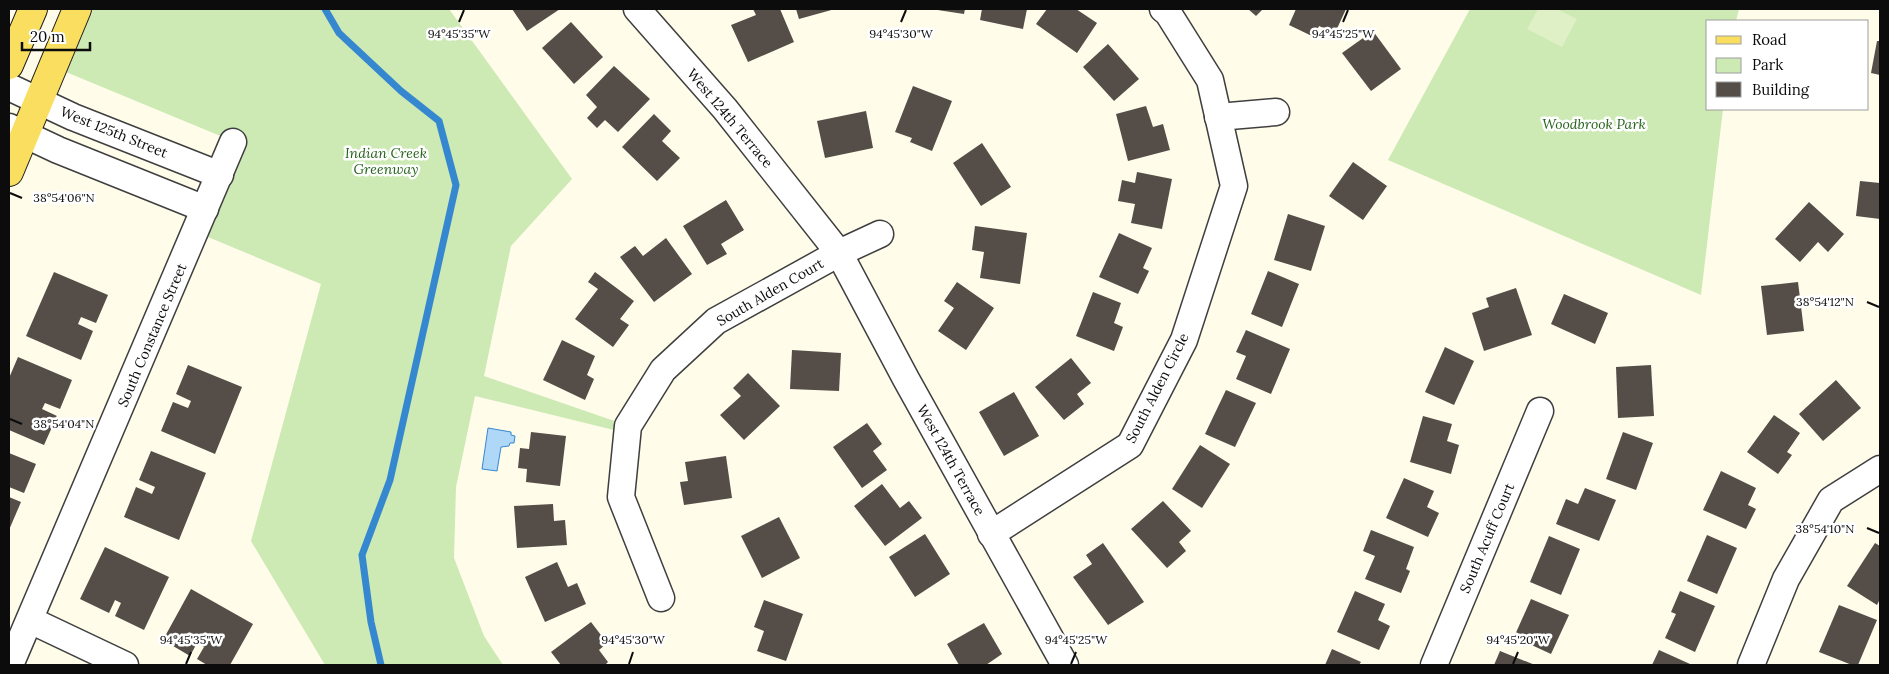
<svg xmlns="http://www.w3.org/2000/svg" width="1889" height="674" font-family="Lora,serif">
  <rect width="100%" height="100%" fill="#fffcea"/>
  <g fill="#cde9b4">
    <path d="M 93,9 L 449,9 L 572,179 L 511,246 L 484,376 L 623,424 L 622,432 L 475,396 L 456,487 L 454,558 L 484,636 L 503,665 L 325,665 L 251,541 L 321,284 L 208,237 L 247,147 L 66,72 Z"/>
    <path d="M 1470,9 L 1739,9 L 1736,21 L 1708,21 L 1708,109 L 1723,109 L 1701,295 L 1388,160 Z"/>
  </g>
  <path fill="#dff0c6" d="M 1538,9 L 1557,9 L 1577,19 L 1562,47 L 1527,29 Z"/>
  <path fill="#afd7f7" stroke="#3588cf" d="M 488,428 L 511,432 L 511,435 L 515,436 L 514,443 L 510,443 L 509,446 L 501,447 L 497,471 L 482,469 Z"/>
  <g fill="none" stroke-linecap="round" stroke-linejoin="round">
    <path stroke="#3588cf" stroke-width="7" d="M 325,9 L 339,33 L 401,91 L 439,121 L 456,185 L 390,480 L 362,555 L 371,622 L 381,665"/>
  </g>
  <g fill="#544d48">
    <path d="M 512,9 L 560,9 L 527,31 Z"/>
    <path d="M 753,9 L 780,9 L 794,42 L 748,62 L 731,25 L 756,15 Z"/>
    <path d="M 796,9 L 835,9 L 799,19 Z"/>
    <path d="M 931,9 L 965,9 L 964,14 Z"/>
    <path d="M 982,9 L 1027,9 L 1023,29 L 980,20 Z"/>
    <path d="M 1047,9 L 1076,9 L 1097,23 L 1077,53 L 1036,24 Z"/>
    <path d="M 1248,9 L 1263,9 L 1256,16 Z"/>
    <path d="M 1296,9 L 1346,9 L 1335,33 L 1319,26 L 1314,37 L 1289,25 Z"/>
    <path d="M 571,22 L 603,57 L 574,84 L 542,48 Z"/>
    <path d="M 1373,31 L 1401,69 L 1371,91 L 1342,53 Z"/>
    <path d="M 1877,41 L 1880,41 L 1880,75 L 1871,73 Z"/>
    <path d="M 1108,44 L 1139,79 L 1114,101 L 1083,67 Z"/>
    <path d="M 614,66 L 650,99 L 618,132 L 605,120 L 597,128 L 587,118 L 597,107 L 586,95 Z"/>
    <path d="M 913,86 L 952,101 L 932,151 L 910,142 L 912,138 L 895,132 Z"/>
    <path d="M 1146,106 L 1153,127 L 1163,124 L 1170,150 L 1128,161 L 1116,114 Z"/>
    <path d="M 866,111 L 873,148 L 825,158 L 817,121 Z"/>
    <path d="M 654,114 L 671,131 L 662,141 L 680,158 L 657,181 L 622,147 Z"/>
    <path d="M 982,143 L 1011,187 L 981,206 L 953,163 Z"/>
    <path d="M 1353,162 L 1387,186 L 1363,220 L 1329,196 Z"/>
    <path d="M 1137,172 L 1172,179 L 1162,229 L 1131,223 L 1135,204 L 1118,201 L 1122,180 L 1135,183 Z"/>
    <path d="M 1860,181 L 1880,183 L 1880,219 L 1856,216 Z"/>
    <path d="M 726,200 L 744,230 L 721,244 L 727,254 L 707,265 L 683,226 Z"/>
    <path d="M 1809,202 L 1844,234 L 1828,252 L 1818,242 L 1800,262 L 1775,239 Z"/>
    <path d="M 1288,214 L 1325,226 L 1311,271 L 1274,260 Z"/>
    <path d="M 975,226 L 1027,233 L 1020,284 L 980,278 L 984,252 L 972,250 Z"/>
    <path d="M 1119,233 L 1152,248 L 1143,268 L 1149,271 L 1138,294 L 1099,277 Z"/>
    <path d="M 666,238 L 692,274 L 654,302 L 620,257 L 635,246 L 643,256 Z"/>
    <path d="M 1268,271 L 1299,284 L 1282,327 L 1251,314 Z"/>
    <path d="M 54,272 L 108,295 L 96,323 L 81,317 L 78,324 L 93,331 L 81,360 L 26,336 Z"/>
    <path d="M 595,272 L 634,301 L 620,319 L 629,325 L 613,347 L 575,319 L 598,289 L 588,282 Z"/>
    <path d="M 957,282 L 994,308 L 966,350 L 938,331 L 954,308 L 944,301 Z"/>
    <path d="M 1798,282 L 1804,331 L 1767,335 L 1761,286 Z"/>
    <path d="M 1516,288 L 1532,335 L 1484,351 L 1472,313 L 1489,307 L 1486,298 Z"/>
    <path d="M 1093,292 L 1121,303 L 1114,323 L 1123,327 L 1114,351 L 1076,336 Z"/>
    <path d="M 1564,294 L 1608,313 L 1595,344 L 1551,324 Z"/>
    <path d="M 1246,330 L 1290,349 L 1271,394 L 1236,379 L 1246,356 L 1236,352 Z"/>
    <path d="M 562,340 L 595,356 L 587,375 L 594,379 L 585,400 L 543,380 Z"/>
    <path d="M 1445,347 L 1474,361 L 1454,405 L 1425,392 Z"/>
    <path d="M 792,350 L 841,353 L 839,391 L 790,389 Z"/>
    <path d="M 18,357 L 72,380 L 60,409 L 45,403 L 42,409 L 57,416 L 44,445 L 9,430 L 9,378 Z"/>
    <path d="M 1071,358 L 1091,383 L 1077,394 L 1084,404 L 1064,420 L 1035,387 Z"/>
    <path d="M 188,365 L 242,387 L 215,454 L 161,431 L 173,402 L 188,408 L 191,401 L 176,394 Z"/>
    <path d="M 1651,365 L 1654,416 L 1618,418 L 1616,367 Z"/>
    <path d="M 748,373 L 780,406 L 744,440 L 720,415 L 741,396 L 733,388 Z"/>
    <path d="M 1836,380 L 1861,408 L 1823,441 L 1799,414 Z"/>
    <path d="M 1226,390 L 1256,403 L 1235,447 L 1205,434 Z"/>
    <path d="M 1014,392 L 1039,436 L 1004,456 L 979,412 Z"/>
    <path d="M 1774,415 L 1800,433 L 1787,452 L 1792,455 L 1778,474 L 1747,452 Z"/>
    <path d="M 1423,416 L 1452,424 L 1447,441 L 1459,445 L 1451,474 L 1410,462 Z"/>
    <path d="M 867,423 L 882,444 L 873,451 L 887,470 L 862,488 L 833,447 Z"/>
    <path d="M 531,432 L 566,436 L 560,486 L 526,482 L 527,469 L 518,468 L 520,448 L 529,449 Z"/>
    <path d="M 1623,432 L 1653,443 L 1636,490 L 1606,479 Z"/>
    <path d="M 1200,445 L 1230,464 L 1202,508 L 1172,489 Z"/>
    <path d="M 151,451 L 206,473 L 179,540 L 124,517 L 136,487 L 152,494 L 155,487 L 139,480 Z"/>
    <path d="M 9,453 L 36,464 L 24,493 L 9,487 Z"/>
    <path d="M 726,456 L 732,498 L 684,505 L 680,482 L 688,481 L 685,462 Z"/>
    <path d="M 1721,471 L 1756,488 L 1748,505 L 1756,509 L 1746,529 L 1703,510 Z"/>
    <path d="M 1404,478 L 1434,491 L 1427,507 L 1439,513 L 1428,537 L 1386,518 Z"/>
    <path d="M 882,484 L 900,508 L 909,501 L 922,518 L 885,546 L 854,506 Z"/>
    <path d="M 1585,488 L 1616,500 L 1599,541 L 1556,524 L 1566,499 L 1578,504 Z"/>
    <path d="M 9,497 L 21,502 L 9,530 Z"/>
    <path d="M 1163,501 L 1191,531 L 1179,542 L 1186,551 L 1167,568 L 1131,529 Z"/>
    <path d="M 553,504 L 554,521 L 565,520 L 567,545 L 517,548 L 514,506 Z"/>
    <path d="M 779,517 L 800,558 L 762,578 L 741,536 Z"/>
    <path d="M 1371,530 L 1414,547 L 1406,569 L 1410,571 L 1401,593 L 1365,579 L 1375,556 L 1363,551 Z"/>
    <path d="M 925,534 L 950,574 L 915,597 L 889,557 Z"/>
    <path d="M 1707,535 L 1737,548 L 1717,594 L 1687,581 Z"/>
    <path d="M 1549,536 L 1580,549 L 1561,595 L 1530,582 Z"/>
    <path d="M 1103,543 L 1144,602 L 1108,625 L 1073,577 L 1092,564 L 1086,555 Z"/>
    <path d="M 1875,543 L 1880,546 L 1880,599 L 1877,605 L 1847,586 Z"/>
    <path d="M 105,547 L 169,577 L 144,630 L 115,616 L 121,603 L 115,600 L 109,613 L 80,599 Z"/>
    <path d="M 557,562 L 568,587 L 577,583 L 586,604 L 545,622 L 525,577 Z"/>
    <path d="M 191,589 L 253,624 L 230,665 L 207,665 L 197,659 L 204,647 L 197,643 L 190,656 L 163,640 Z"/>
    <path d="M 1355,591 L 1385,604 L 1378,620 L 1390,626 L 1379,650 L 1337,632 Z"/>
    <path d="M 1680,591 L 1715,606 L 1695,652 L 1665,638 L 1676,614 L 1671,612 Z"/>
    <path d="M 1531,599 L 1569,615 L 1551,654 L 1514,637 Z"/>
    <path d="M 764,600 L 803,614 L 786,661 L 757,651 L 764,631 L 754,627 Z"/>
    <path d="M 1839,605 L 1877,620 L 1858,665 L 1852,665 L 1819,652 Z"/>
    <path d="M 591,622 L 607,643 L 599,650 L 608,662 L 605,665 L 561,665 L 551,652 Z"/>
    <path d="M 984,623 L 1002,654 L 986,665 L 959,665 L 947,644 Z"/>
    <path d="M 1332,649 L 1361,662 L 1359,665 L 1325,665 Z"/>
    <path d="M 1659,650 L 1690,664 L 1689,665 L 1652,665 Z"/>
    <path d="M 1500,651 L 1535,665 L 1494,665 Z"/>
  </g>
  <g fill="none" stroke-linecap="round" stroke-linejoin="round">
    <defs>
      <g id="minor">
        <path d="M 637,9 L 725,109 L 839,253 L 906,379 L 1065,665"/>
        <path d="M 9,87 L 73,117 L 220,175"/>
        <path d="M 1218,117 L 1276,112"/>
        <path d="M 9,127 L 58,150 L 205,209"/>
        <path d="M 991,534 L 1130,445 L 1184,340 L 1234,186 L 1210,80 L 1168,13 L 1163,9"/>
        <path d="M 661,598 L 621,497 L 628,426 L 663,370 L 716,321 L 839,253 L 880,234"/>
        <path d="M 30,620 L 125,665"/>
        <path d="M 10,665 L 233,142"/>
        <path d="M 1434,665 L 1540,411"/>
        <path d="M 1751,665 L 1786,579 L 1831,500 L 1880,469"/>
      </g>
      <g id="major">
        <path d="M 9,65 L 33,9"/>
        <path d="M 9,172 L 77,9"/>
      </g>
    </defs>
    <use href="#minor" stroke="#3f3f3f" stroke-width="29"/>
    <use href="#major" stroke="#1d1d1d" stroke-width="30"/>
    <use href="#minor" stroke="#fff" stroke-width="26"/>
    <use href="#major" stroke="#fade5f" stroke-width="28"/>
  </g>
  <path fill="none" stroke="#0c0c0c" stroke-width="2" d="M 459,22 L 464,10M 901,22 L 906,10M 1343,22 L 1348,10M 10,193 L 22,198M 1867,302 L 1879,307M 10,419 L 22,424M 1867,528 L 1879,533M 186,664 L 191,652M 629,664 L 633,652M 1071,664 L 1076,652M 1513,664 L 1518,652"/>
  <g text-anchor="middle" stroke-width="5" stroke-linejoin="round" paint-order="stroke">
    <g font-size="14" fill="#0c0c0c" stroke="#fff">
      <text transform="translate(730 118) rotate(50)" y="5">West 124th Terrace</text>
      <text transform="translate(114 132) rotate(22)" y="5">West 125th Street</text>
      <text transform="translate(770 292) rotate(-30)" y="5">South Alden Court</text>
      <text transform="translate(152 335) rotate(-67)" y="5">South Constance Street</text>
      <text transform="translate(1157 388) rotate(-63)" y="5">South Alden Circle</text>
      <text transform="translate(951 460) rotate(61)" y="5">West 124th Terrace</text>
      <text transform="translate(1487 538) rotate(-67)" y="5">South Acuff Court</text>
    </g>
    <g font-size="14" font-style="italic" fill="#26641c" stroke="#fff">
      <text x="1594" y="129">Woodbrook Park</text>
      <text x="386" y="158">Indian Creek<tspan x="386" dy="16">Greenway</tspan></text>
    </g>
  </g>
  <g font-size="12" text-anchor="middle" fill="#0c0c0c" stroke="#fff" stroke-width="5" stroke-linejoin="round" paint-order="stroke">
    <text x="459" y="38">94°45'35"W</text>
    <text x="901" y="38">94°45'30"W</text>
    <text x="1343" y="38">94°45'25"W</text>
    <text x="64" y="202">38°54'06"N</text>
    <text x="1825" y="306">38°54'12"N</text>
    <text x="64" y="428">38°54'04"N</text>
    <text x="1825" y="533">38°54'10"N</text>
    <text x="191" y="644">94°45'35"W</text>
    <text x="633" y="644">94°45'30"W</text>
    <text x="1076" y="644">94°45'25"W</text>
    <text x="1518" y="644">94°45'20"W</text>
  </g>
  <rect width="1889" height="674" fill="none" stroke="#0c0c0c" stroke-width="20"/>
  <rect x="1706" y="20" width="162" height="90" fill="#ffffff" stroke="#9e9e9e"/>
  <rect x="1716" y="36" width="25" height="8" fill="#fade5f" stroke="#9e9e9e"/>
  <text x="1752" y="45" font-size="15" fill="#0c0c0c">Road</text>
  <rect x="1716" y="58" width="25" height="15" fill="#cde9b4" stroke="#9e9e9e"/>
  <text x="1752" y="70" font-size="15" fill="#0c0c0c">Park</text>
  <rect x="1716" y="82" width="25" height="15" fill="#544d48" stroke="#9e9e9e"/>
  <text x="1752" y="95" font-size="15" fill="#0c0c0c">Building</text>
  <path d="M22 42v8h68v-8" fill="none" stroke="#0c0c0c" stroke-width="2.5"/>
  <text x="30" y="42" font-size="15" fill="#0c0c0c" stroke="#ffffff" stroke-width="4" paint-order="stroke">20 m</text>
</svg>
